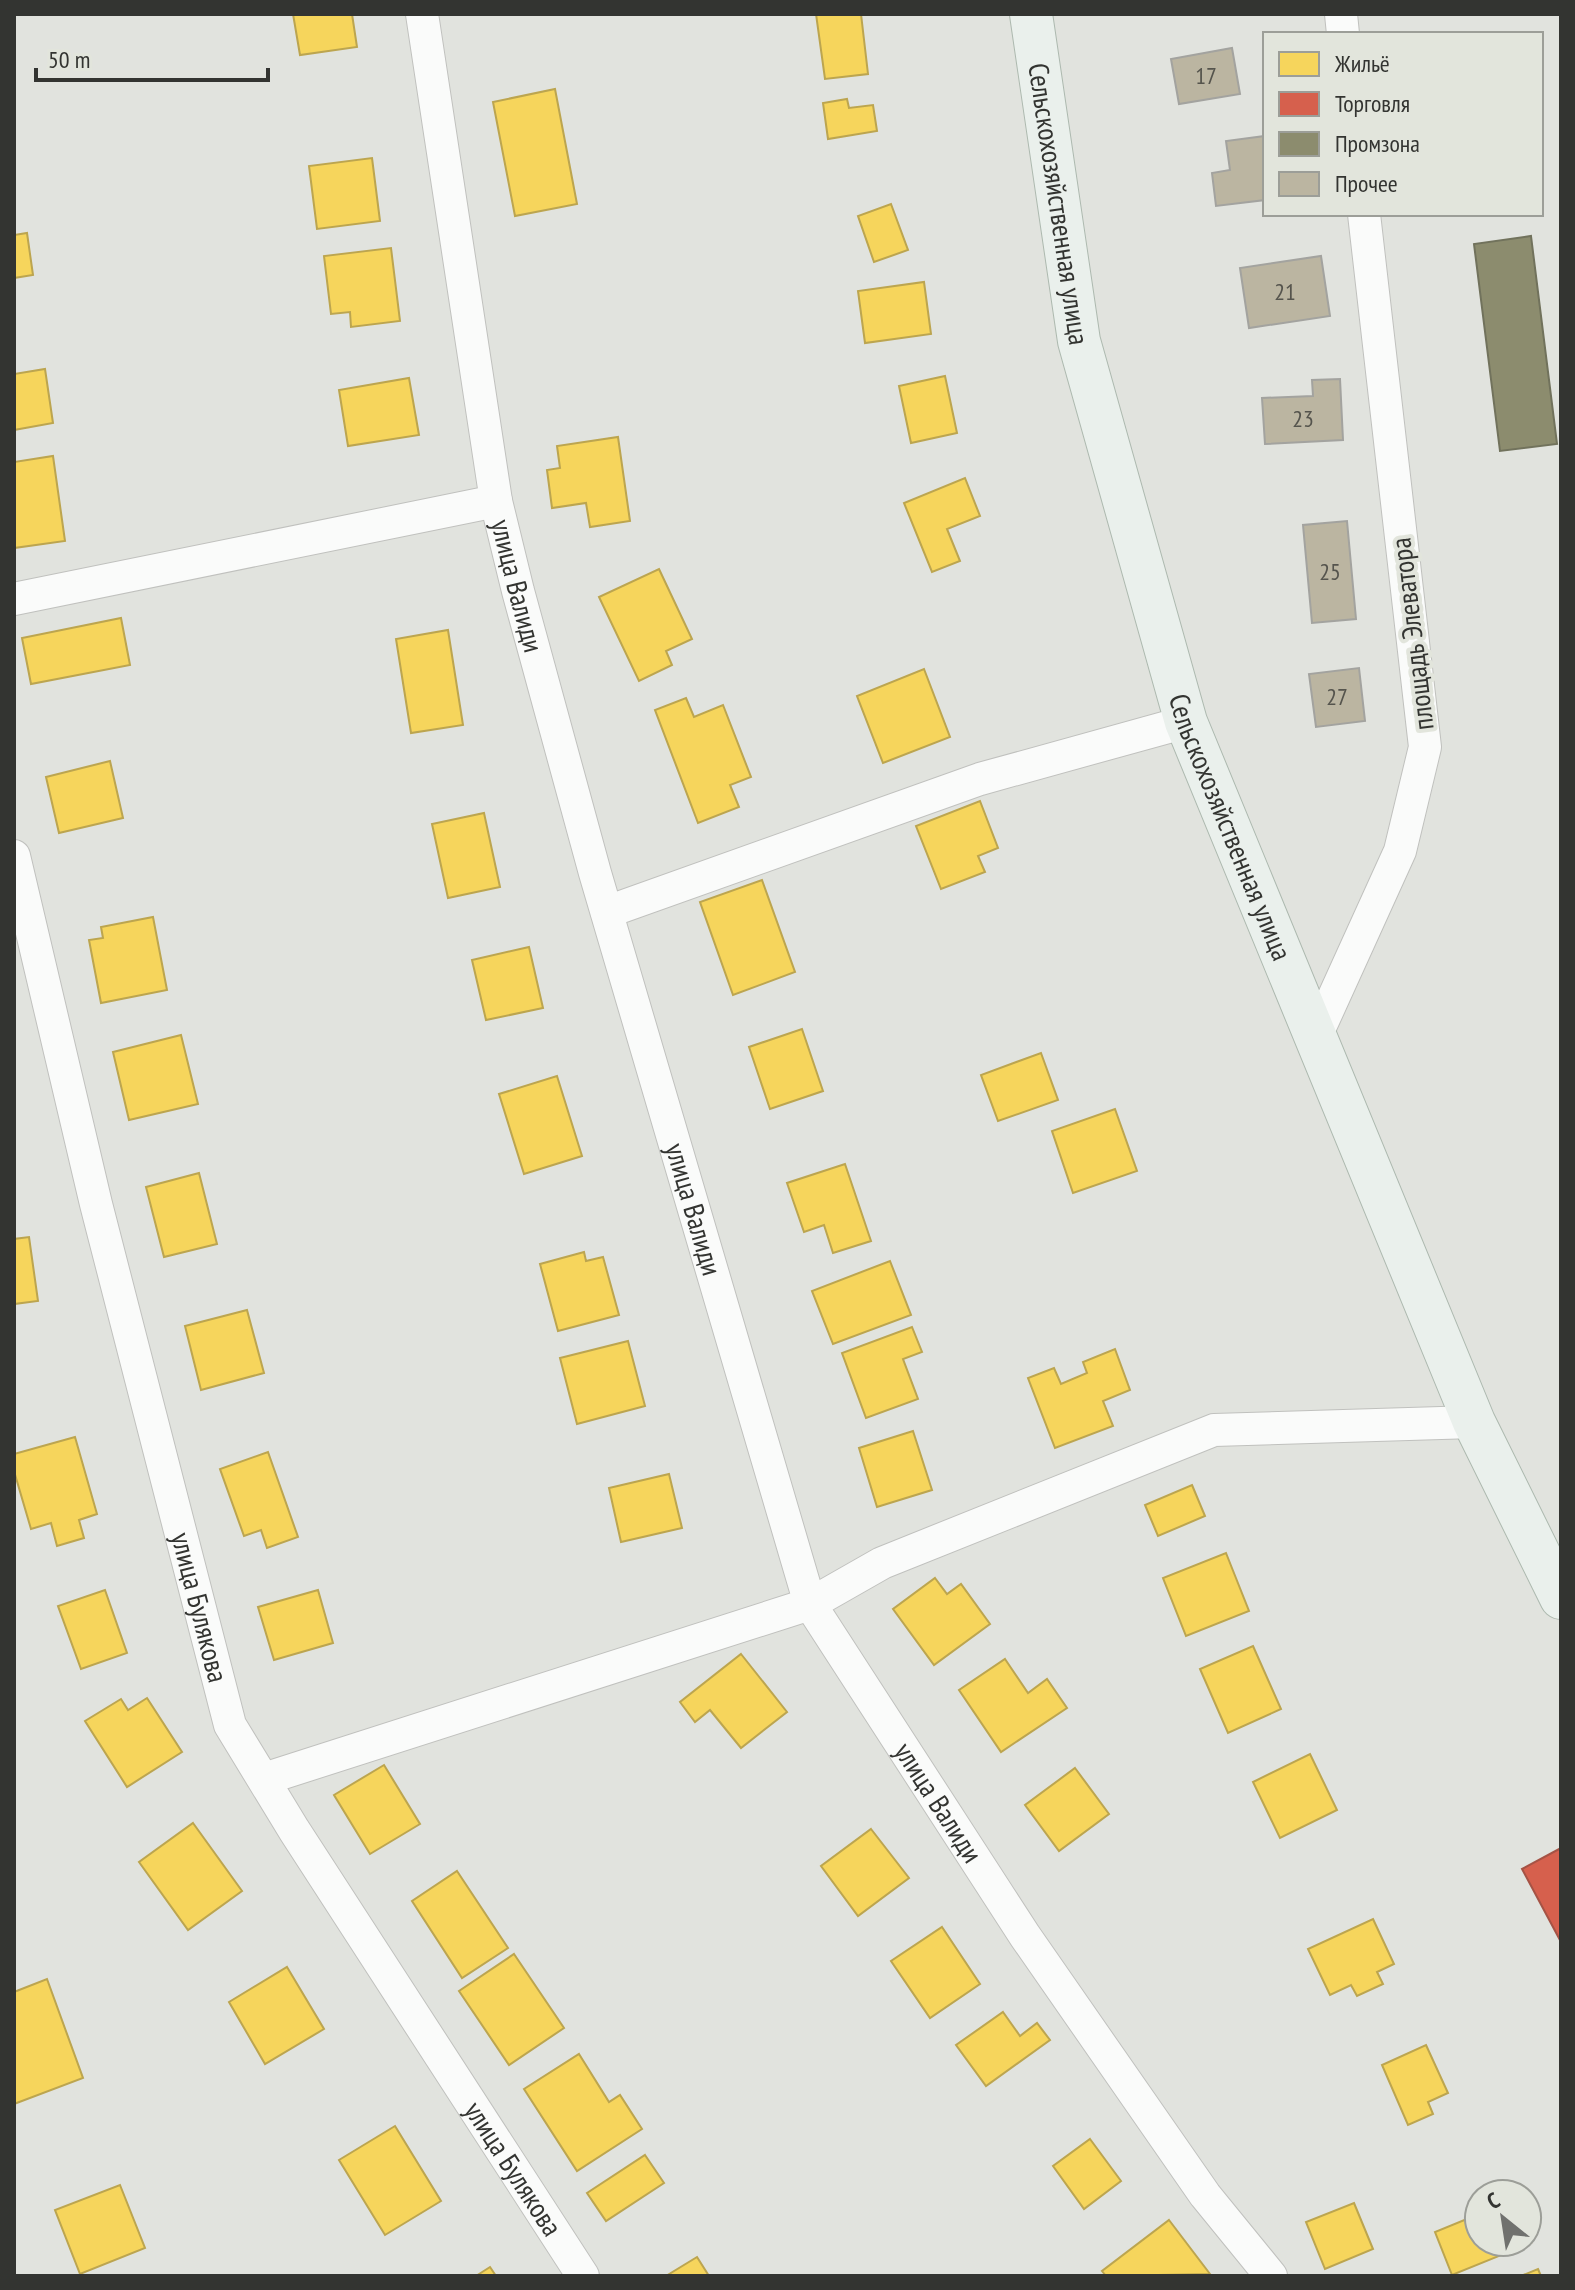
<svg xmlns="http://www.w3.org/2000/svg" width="1575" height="2290" font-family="'PT Sans Narrow',sans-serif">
  <rect width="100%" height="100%" fill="#e1e3de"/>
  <g fill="#f6d55c" stroke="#bca54f" stroke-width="2">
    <path d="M 293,14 L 352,14 L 357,47 L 300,55 Z"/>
    <path d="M 816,14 L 861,14 L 868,74 L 825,79 Z"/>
    <path d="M 555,89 L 577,204 L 515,216 L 493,102 Z"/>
    <path d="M 847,99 L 849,108 L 873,105 L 877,131 L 828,139 L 823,103 Z"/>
    <path d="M 372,158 L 380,221 L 317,229 L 309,166 Z"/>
    <path d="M 891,204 L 908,250 L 874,262 L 858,216 Z"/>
    <path d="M 27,233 L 33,275 L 14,278 L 14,235 Z"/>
    <path d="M 391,248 L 400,321 L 351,327 L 350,312 L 331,314 L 324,256 Z"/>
    <path d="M 924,282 L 931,334 L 865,343 L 858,291 Z"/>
    <path d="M 45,369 L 53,423 L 14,430 L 14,374 Z"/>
    <path d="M 945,376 L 957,433 L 911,443 L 899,386 Z"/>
    <path d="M 409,378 L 419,435 L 348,446 L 339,390 Z"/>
    <path d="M 618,437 L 630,521 L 590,527 L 586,503 L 552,508 L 547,470 L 560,468 L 557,446 Z"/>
    <path d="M 53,456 L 65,541 L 14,548 L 14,462 Z"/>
    <path d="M 965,478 L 980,516 L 947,529 L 960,561 L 932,572 L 904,503 Z"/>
    <path d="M 659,569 L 692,639 L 666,651 L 672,665 L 639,681 L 599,597 Z"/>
    <path d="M 121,618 L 130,665 L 31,684 L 22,638 Z"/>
    <path d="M 448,630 L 463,725 L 411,733 L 396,639 Z"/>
    <path d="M 924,669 L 950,737 L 883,763 L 857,696 Z"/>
    <path d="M 686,698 L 694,717 L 723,705 L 751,777 L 730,785 L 739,807 L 698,823 L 655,710 Z"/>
    <path d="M 110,761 L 123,818 L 59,833 L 46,777 Z"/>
    <path d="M 980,801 L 998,848 L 978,856 L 985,872 L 941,889 L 916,826 Z"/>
    <path d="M 484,813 L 500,887 L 448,898 L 432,824 Z"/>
    <path d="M 762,880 L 795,972 L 733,995 L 700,902 Z"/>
    <path d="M 153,917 L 167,990 L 101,1003 L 89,940 L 103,938 L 101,927 Z"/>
    <path d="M 529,947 L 543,1008 L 486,1020 L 472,960 Z"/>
    <path d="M 802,1029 L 823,1091 L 770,1109 L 749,1047 Z"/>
    <path d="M 181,1035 L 198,1104 L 129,1120 L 113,1052 Z"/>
    <path d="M 1041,1053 L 1058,1100 L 998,1121 L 981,1075 Z"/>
    <path d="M 557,1076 L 582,1156 L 524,1174 L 499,1094 Z"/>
    <path d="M 1115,1109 L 1137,1171 L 1073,1193 L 1052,1131 Z"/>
    <path d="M 845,1164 L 871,1241 L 833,1253 L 824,1225 L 804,1232 L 787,1183 Z"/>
    <path d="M 199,1173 L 217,1244 L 164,1257 L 146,1187 Z"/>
    <path d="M 29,1237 L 38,1301 L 14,1304 L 14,1239 Z"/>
    <path d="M 584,1252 L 586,1261 L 603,1257 L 619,1315 L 558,1331 L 540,1264 Z"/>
    <path d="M 890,1261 L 911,1315 L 833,1344 L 812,1291 Z"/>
    <path d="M 247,1310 L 264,1373 L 201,1390 L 185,1326 Z"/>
    <path d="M 912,1327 L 922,1352 L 903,1359 L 918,1399 L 866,1418 L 842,1353 Z"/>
    <path d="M 628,1341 L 645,1406 L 577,1424 L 560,1358 Z"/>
    <path d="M 1115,1349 L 1130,1390 L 1103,1401 L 1113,1426 L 1055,1448 L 1028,1378 L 1054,1368 L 1061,1384 L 1087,1373 L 1083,1362 Z"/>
    <path d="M 913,1431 L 932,1490 L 877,1507 L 859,1448 Z"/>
    <path d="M 75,1437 L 97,1514 L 79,1520 L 84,1538 L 57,1546 L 51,1523 L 31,1529 L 14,1471 L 14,1454 Z"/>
    <path d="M 268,1452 L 298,1537 L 267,1548 L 261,1530 L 244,1536 L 220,1469 Z"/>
    <path d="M 669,1474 L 682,1528 L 621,1542 L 609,1488 Z"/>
    <path d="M 1192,1485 L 1205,1516 L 1158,1536 L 1145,1505 Z"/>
    <path d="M 1226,1553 L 1249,1611 L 1186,1636 L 1163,1578 Z"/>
    <path d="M 935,1578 L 947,1594 L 961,1584 L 990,1624 L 934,1665 L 893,1609 Z"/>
    <path d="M 105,1590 L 127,1653 L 81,1669 L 58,1606 Z"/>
    <path d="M 318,1590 L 333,1643 L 274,1660 L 258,1607 Z"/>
    <path d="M 1253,1646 L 1281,1709 L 1228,1733 L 1200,1669 Z"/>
    <path d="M 741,1654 L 787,1712 L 741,1748 L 710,1710 L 695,1722 L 680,1702 Z"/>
    <path d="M 1005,1659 L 1028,1693 L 1047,1679 L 1067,1708 L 1001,1752 L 959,1690 Z"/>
    <path d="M 147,1698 L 182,1752 L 127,1787 L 85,1721 L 121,1699 L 128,1710 Z"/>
    <path d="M 1310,1754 L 1337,1810 L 1280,1838 L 1253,1782 Z"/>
    <path d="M 384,1765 L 420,1824 L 370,1854 L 334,1795 Z"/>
    <path d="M 1075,1768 L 1109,1814 L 1059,1851 L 1025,1805 Z"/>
    <path d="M 193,1823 L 242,1891 L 188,1930 L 139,1862 Z"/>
    <path d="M 871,1829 L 909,1878 L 858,1916 L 821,1866 Z"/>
    <path d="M 457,1871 L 508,1948 L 462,1978 L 412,1901 Z"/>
    <path d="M 1373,1919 L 1394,1964 L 1377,1972 L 1383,1984 L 1357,1996 L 1351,1985 L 1330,1995 L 1308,1949 Z"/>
    <path d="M 942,1927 L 980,1984 L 930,2018 L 891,1961 Z"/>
    <path d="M 514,1954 L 564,2028 L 509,2065 L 459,1991 Z"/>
    <path d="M 287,1967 L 324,2029 L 265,2064 L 229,2002 Z"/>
    <path d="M 47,1979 L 83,2078 L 14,2104 L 14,1992 Z"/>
    <path d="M 1003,2012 L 1020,2036 L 1037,2023 L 1050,2040 L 986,2086 L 956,2045 Z"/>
    <path d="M 1426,2045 L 1448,2093 L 1428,2102 L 1433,2114 L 1408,2125 L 1382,2065 Z"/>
    <path d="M 579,2054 L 609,2102 L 620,2095 L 642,2129 L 577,2171 L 524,2089 Z"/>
    <path d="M 395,2126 L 441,2201 L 385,2235 L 339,2160 Z"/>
    <path d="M 1090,2139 L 1121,2181 L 1084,2209 L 1053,2166 Z"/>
    <path d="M 645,2155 L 664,2183 L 606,2221 L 587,2193 Z"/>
    <path d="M 120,2185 L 145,2248 L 80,2274 L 55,2210 Z"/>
    <path d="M 1354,2203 L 1373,2249 L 1325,2269 L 1306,2222 Z"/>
    <path d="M 1479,2214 L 1479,2242 L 1527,2242 L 1527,2234 L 1531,2243 L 1452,2275 L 1435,2232 Z"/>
    <path d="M 1169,2220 L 1210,2274 L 1106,2276 L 1102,2271 Z"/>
    <path d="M 697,2257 L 709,2276 L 666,2276 Z"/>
    <path d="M 490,2267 L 496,2276 L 476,2276 Z"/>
    <path d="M 1538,2269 L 1541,2276 L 1521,2276 Z"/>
  </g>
  <path fill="#d6604d" stroke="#a55345" stroke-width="2" d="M 1561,1848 L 1561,1942 L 1522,1869 Z"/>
  <path fill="#8c8c6e" stroke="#71725c" stroke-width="2" d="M 1531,236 L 1557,444 L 1500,451 L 1474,244 Z"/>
  <g fill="#bbb5a1" stroke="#a3a39f" stroke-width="2">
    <path d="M 1232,48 L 1240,94 L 1179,104 L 1171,59 Z"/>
    <path d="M 1265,136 L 1265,200 L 1216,206 L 1212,173 L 1230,170 L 1226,141 Z"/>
    <path d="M 1321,256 L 1330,316 L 1249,328 L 1240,268 Z"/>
    <path d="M 1340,379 L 1343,440 L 1265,444 L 1262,398 L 1313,396 L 1312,380 Z"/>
    <path d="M 1347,521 L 1356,619 L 1312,623 L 1303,525 Z"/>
    <path d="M 1359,668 L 1365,721 L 1316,727 L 1309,674 Z"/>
  </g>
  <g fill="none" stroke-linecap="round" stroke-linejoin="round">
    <defs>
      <g id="minor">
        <path id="s1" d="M 422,14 L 496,501 L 518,591 L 595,873 L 810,1604 L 1025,1936 L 1205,2195 L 1271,2276"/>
        <path d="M 1341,14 L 1343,34"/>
        <path d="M 14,599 L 496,501"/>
        <path id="s2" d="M 14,856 L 96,1204 L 230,1725 L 294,1830 L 583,2276"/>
        <path d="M 607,912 L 980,779 L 1186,722"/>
        <path d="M 1316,1036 L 1400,851 L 1425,747 L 1364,214"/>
        <path d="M 264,1779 L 810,1604 L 882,1563 L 1214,1430 L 1474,1422"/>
      </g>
      <g id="major">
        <path id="s3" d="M 1031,14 L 1079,341 L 1186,722 L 1474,1422 L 1561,1598"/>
      </g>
    </defs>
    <use href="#minor" stroke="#c0c1be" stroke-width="34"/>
    <use href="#major" stroke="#adb9af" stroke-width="44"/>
    <use href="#minor" stroke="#fafbfa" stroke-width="32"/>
    <use href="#major" stroke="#eaf0ec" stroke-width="42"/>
  </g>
  <g text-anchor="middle" stroke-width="8" stroke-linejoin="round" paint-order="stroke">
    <g font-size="24" fill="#55544d">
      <text x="1206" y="84">17</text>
      <text x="1285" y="300">21</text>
      <text x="1303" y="427">23</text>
      <text x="1330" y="580">25</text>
      <text x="1337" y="705">27</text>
    </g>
    <g font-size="28" fill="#333431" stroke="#e2e5dc">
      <text dy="10" stroke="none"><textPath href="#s3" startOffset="192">Сельскохозяйственная улица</textPath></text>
      <text dy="10" stroke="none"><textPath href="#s1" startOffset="580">улица Валиди</textPath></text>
      <text transform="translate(1412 634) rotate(-97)" y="10">площадь Элеватора</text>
      <text dy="10" stroke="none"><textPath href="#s3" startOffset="840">Сельскохозяйственная улица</textPath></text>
      <text dy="10" stroke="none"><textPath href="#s1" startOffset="1228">улица Валиди</textPath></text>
      <text dy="10" stroke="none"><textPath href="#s2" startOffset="774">улица Булякова</textPath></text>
      <text dy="10" stroke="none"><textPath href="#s1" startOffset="1876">улица Валиди</textPath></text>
      <text dy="10" stroke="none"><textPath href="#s2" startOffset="1422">улица Булякова</textPath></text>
    </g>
  </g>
  <rect width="1575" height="2290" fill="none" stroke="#333431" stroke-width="32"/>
  <rect x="1263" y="32" width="280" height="184" fill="#e2e5dc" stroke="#9c9e98" stroke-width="2"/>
  <rect x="1279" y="52" width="40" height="24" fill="#f6d55c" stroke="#9c9e98" stroke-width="2"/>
  <text x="1335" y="72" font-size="24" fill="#333431">Жильё</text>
  <rect x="1279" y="92" width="40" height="24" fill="#d6604d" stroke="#9c9e98" stroke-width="2"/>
  <text x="1335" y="112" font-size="24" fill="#333431">Торговля</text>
  <rect x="1279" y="132" width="40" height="24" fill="#8c8c6e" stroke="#9c9e98" stroke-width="2"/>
  <text x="1335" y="152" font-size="24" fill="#333431">Промзона</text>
  <rect x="1279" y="172" width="40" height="24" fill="#bbb5a1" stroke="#9c9e98" stroke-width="2"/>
  <text x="1335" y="192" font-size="24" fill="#333431">Прочее</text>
  <g transform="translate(1503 2218) rotate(330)"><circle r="38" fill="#e2e5dc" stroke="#9c9e98" stroke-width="2"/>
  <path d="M0-6L14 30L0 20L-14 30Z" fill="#70716e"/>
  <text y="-12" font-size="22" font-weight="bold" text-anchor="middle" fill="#333431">С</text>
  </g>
  <path d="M36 68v12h232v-12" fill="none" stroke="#333431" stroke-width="4"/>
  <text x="48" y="68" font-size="24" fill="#333431" stroke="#e2e5dc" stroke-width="6" paint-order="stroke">50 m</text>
</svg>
